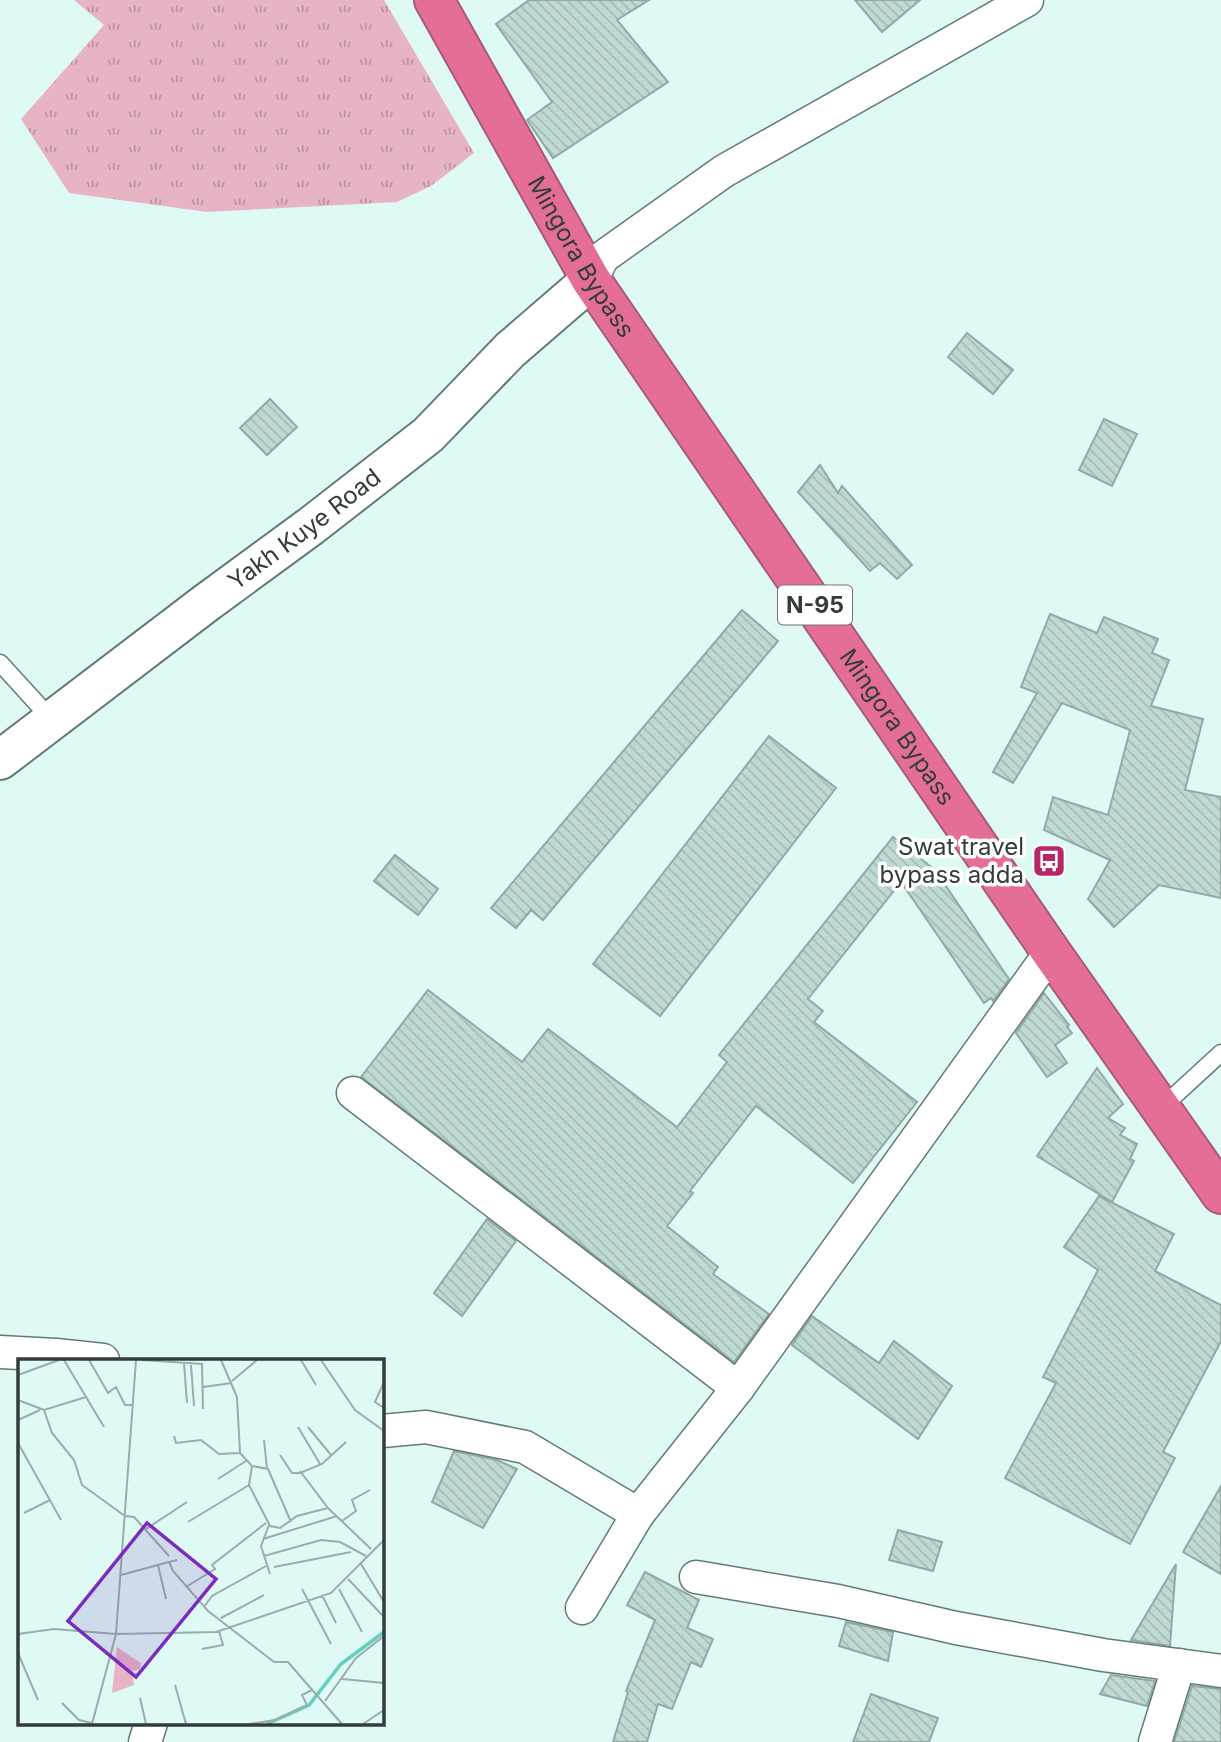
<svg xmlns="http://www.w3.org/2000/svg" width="1221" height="1742" font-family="Inter,sans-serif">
  <defs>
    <pattern id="grass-tufts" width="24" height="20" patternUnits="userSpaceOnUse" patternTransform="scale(1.75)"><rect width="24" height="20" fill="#e7b4c3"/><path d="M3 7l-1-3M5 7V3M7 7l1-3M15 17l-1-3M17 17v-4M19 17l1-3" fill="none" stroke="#bc949f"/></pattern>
    <pattern id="building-back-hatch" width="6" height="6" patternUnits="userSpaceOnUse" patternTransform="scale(1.75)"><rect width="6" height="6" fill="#bfd9d4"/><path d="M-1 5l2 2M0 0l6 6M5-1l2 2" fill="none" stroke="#a5bbb7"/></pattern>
  </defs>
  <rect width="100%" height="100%" fill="#dff9f4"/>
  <path fill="url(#grass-tufts)" d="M 74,0 L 384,0 L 474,153 L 431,186 L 397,202 L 207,212 L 69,193 L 21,119 L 104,25 Z"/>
  <g fill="url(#building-back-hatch)" stroke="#91aaa5" stroke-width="2">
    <path d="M 529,0 L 649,0 L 617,20 L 668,82 L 553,158 L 527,120 L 552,102 L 496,24 Z"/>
    <path d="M 855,0 L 920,0 L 882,32 Z"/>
    <path d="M 967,333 L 1013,370 L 993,394 L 948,357 Z"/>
    <path d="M 270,399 L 297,427 L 267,455 L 240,428 Z"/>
    <path d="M 1104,419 L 1137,434 L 1112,486 L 1079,470 Z"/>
    <path d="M 820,465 L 838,493 L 842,486 L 912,565 L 897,579 L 880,563 L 870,571 L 798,492 Z"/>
    <path d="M 742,610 L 778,641 L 543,920 L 531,910 L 516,928 L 491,908 Z"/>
    <path d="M 1050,614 L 1097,633 L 1104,617 L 1158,639 L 1152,653 L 1169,660 L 1151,706 L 1203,719 L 1185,790 L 1221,797 L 1221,898 L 1159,885 L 1114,927 L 1088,899 L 1110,860 L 1044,830 L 1053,797 L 1108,815 L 1130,730 L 1062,703 L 1013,783 L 993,772 L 1037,693 L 1021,687 Z"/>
    <path d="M 769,736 L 836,788 L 660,1016 L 593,964 Z"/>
    <path d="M 893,837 L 935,870 L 1009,979 L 993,1001 L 991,998 L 984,1003 L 901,882 L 808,999 L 823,1011 L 814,1022 L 917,1102 L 853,1183 L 756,1106 L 690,1191 L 693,1193 L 667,1226 L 718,1267 L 713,1274 L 769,1314 L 734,1362 L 361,1077 L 428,990 L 522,1062 L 548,1029 L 677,1127 L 727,1062 L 719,1055 Z"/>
    <path d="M 395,855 L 438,889 L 418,915 L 374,881 Z"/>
    <path d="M 1044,993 L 1069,1025 L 1067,1027 L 1072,1033 L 1055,1045 L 1067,1063 L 1047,1077 L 1016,1033 Z"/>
    <path d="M 1097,1068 L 1123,1104 L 1108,1118 L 1125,1128 L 1120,1135 L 1137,1144 L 1130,1159 L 1134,1161 L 1112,1202 L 1037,1156 Z"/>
    <path d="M 1099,1196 L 1174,1234 L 1155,1271 L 1221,1305 L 1221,1341 L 1163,1452 L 1175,1458 L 1130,1544 L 1005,1478 L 1056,1383 L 1043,1377 L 1098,1270 L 1064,1247 Z"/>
    <path d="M 487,1219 L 516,1241 L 462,1316 L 434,1293 Z"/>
    <path d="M 812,1316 L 879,1363 L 894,1341 L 952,1386 L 918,1439 L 792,1345 Z"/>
    <path d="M 454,1451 L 497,1460 L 517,1469 L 483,1528 L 432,1502 Z"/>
    <path d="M 1221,1486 L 1221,1574 L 1183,1552 Z"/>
    <path d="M 898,1530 L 942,1542 L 933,1571 L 889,1560 Z"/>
    <path d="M 1176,1564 L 1170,1646 L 1131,1640 Z"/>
    <path d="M 645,1572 L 699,1600 L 687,1628 L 713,1639 L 701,1667 L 691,1662 L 672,1709 L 658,1704 L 647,1742 L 613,1742 L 628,1692 L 626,1691 L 655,1620 L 627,1605 Z"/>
    <path d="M 846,1622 L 893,1632 L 888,1661 L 839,1646 Z"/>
    <path d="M 1111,1675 L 1155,1681 L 1147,1706 L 1100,1694 Z"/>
    <path d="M 1192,1686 L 1221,1689 L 1221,1742 L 1174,1742 Z"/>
    <path d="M 871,1694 L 938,1718 L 929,1742 L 853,1742 Z"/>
  </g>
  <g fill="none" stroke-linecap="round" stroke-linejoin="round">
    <defs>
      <g id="lane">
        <path d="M 0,663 L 53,721"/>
        <path d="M 1160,1109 L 1221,1053"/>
      </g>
      <g id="street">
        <path d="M 591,280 L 603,257 L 724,171 L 1027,0"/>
        <path d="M 353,1093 L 738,1388"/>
        <path d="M 0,1352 L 56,1355 L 103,1360"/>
        <path d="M 382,1431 L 426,1427 L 525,1447 L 638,1514 L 582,1608"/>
        <path d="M 638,1514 L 738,1388 L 1051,952"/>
        <path d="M 696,1577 L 838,1601 L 956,1628 L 1103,1655 L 1221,1671"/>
        <path d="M 145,1742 L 151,1723"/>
        <path d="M 1155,1742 L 1179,1665"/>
      </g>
      <g id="secondary">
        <path id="s1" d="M 0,760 L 206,603 L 311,526 L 428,435 L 510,350 L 591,280"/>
      </g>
      <g id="highway">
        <path id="s2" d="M 434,0 L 591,280 L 1051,952 L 1221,1194"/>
      </g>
    </defs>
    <use href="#lane" stroke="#637b77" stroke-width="19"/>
    <use href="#street" stroke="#637b77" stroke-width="35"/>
    <use href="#secondary" stroke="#637b77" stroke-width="42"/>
    <use href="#highway" stroke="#a65c77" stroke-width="42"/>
    <use href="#lane" stroke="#fff" stroke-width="16"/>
    <use href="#street" stroke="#fff" stroke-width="32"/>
    <use href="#secondary" stroke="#fff" stroke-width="38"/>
    <use href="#highway" stroke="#e56e98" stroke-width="38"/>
  </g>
  <defs>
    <symbol id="bus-square" viewBox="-11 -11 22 22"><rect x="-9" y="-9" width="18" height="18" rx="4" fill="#b32865" stroke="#fff"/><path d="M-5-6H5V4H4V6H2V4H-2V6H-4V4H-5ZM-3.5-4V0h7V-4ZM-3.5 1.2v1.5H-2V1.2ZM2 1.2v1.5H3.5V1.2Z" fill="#fff"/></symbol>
  </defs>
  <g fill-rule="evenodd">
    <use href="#bus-square" x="1030" y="842" width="38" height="38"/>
  </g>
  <g text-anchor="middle" stroke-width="7" stroke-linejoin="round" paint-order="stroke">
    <rect fill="#fff" stroke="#707675" stroke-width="2" x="778" y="585.5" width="74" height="39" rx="5"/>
    <g font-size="23" font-weight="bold" fill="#323c3a">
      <text x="815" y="613">N-95</text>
    </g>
    <g font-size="24" fill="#323c3a" stroke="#fff">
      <text dy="8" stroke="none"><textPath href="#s2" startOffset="296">Mingora Bypass</textPath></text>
      <text dy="8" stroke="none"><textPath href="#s1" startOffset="382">Yakh Kuye Road</textPath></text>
      <text dy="8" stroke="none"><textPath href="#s2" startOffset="863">Mingora Bypass</textPath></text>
    </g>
    <g font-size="24" fill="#323c3a" stroke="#fff" text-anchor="end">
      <text x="1024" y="855">Swat travel<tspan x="1024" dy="28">bypass adda</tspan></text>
    </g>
  </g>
  <g transform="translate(18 1359)">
    <rect width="366" height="366" fill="#dff9f4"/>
    <path d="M 99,288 L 123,304 L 122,310 L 114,312 L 116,326 L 94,334 Z" fill="#e7b4c3"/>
    <path fill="none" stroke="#64cfc1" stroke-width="3.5" d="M 249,365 L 291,346 L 323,305 L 366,273"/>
    <path fill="none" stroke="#9aadaa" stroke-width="2" d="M 46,1 L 86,68M 71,1 L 90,34 L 98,28 L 107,46 L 114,46M 124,1 L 185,5M 203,1 L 219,38 L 222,94 L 234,107 L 250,110 L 273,163M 283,1 L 298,26M 303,1 L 337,51 L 366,72M 166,4 L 169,44M 184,5 L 185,50M 173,6 L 176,47M 0,16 L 41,1M 214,22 L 239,1M 366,23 L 357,43 L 366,49M 185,28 L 214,24M 0,41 L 26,51 L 68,38M 26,51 L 34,74 L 56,101 L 64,126 L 107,157 L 116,158 L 151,197M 0,61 L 22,51M 280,68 L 302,105M 290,68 L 313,96M 156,77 L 158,84 L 183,81 L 201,95 L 222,94M 246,81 L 249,110M 0,84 L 43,161M 262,96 L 274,114 L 282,114 L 304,105 L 328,83M 234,107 L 231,126 L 252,167 L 262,169 L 279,157 L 310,149M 282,112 L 310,149 L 353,190M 200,120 L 228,102M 6,154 L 32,141M 324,162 L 338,152 L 334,141 L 352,131M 170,163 L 231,126M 251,166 L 243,187 L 252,215M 128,170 L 169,143M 245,180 L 319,157M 246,197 L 303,181 L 322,183 L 348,197M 159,201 L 151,203 L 155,212 L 190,252 L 256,303 L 270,303 L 296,333M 343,205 L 366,243M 140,206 L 148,240M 256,208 L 333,193M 103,216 L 151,203M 330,220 L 366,258M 168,228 L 197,210 L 194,206 L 248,164M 284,230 L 313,285M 321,230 L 344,273M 304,236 L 318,264M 186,248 L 194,237 L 248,207M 203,259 L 246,236M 0,275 L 36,270 L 98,275M 98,275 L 198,273 L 313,234 L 366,181M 184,290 L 205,286 L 201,272M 0,294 L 20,341M 324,320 L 366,324M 157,326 L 168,365M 296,333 L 324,365M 122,339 L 128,365M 307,342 L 338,299 L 366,277M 44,344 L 61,361 L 74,364M 74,365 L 98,275 L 118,1M 232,365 L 257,361 L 289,346 L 284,336 L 294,331M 345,365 L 366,351"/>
    <path fill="#7b2cbf" fill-opacity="0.15" stroke="#7b2cbf" stroke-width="3.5" d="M 129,164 L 198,220 L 118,318 L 50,262 Z"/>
    <rect width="366" height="366" fill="none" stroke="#323c3a" stroke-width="3.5"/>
  </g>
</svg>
